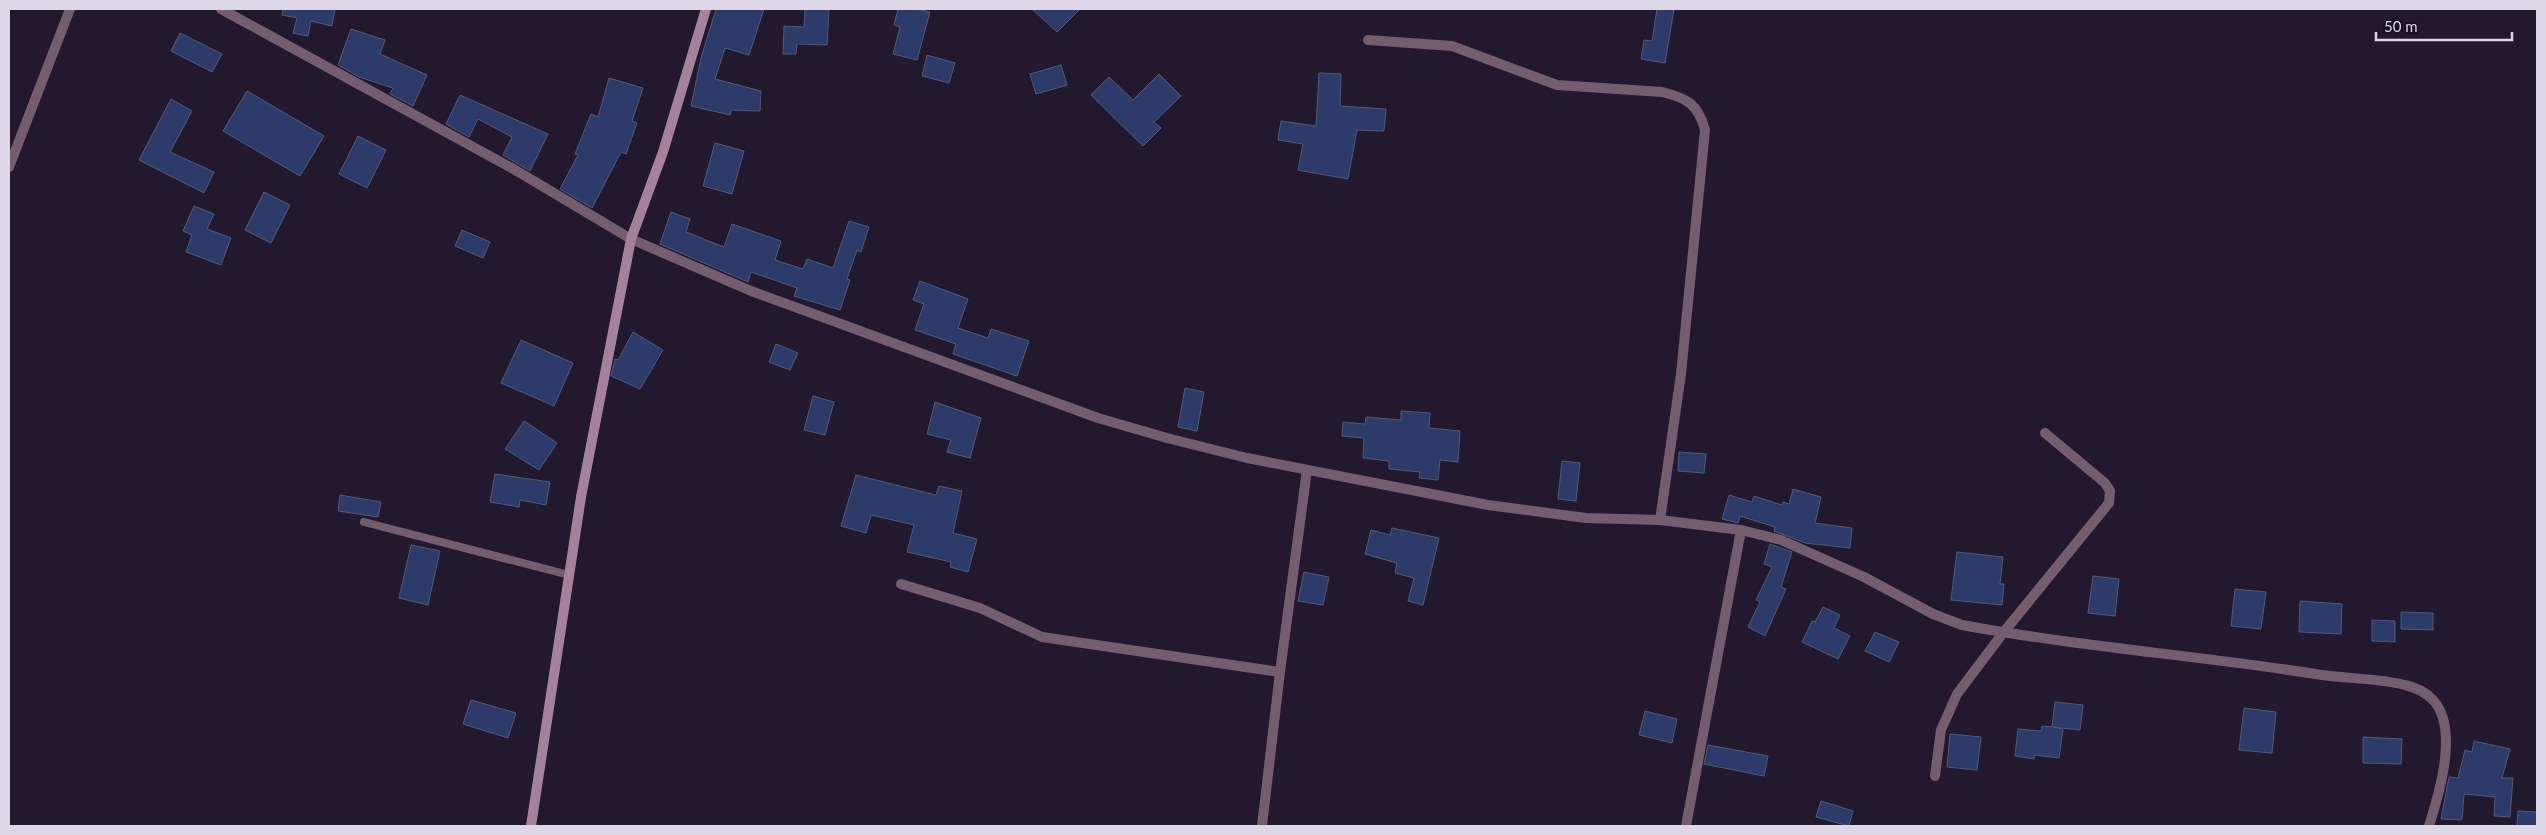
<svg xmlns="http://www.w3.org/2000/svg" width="2546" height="835" font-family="Lato,sans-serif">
  <rect width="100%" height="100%" fill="#22192f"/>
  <g fill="#2c3b6a" stroke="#515b75">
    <path d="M 283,9 L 335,9 L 332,26 L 311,21 L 308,36 L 293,33 L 297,18 L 282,15 Z"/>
    <path d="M 716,9 L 764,9 L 749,55 L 725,48 L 715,79 L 761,91 L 760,111 L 731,110 L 730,115 L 691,106 L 701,58 Z"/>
    <path d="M 805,9 L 829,9 L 827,45 L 797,44 L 796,54 L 783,54 L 784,26 L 804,27 Z"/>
    <path d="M 898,9 L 917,9 L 930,12 L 917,60 L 893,54 L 900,27 L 894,25 Z"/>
    <path d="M 1032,9 L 1080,9 L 1057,32 Z"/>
    <path d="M 1657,9 L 1674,9 L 1665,63 L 1641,59 L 1644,40 L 1652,41 Z"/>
    <path d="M 351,29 L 385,40 L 380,54 L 427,75 L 413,106 L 390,94 L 393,88 L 359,77 L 338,65 Z"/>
    <path d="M 180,33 L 222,54 L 212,72 L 171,51 Z"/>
    <path d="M 927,55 L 955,63 L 949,83 L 922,76 Z"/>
    <path d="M 1061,65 L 1067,85 L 1036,94 L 1030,74 Z"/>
    <path d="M 1319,73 L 1341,74 L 1340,106 L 1386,109 L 1384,131 L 1357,130 L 1348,179 L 1298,170 L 1303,144 L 1278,140 L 1281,121 L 1316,126 Z"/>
    <path d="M 1159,74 L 1181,96 L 1154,122 L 1161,128 L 1143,146 L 1091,95 L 1109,77 L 1133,100 Z"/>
    <path d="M 609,78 L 643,88 L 632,121 L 637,123 L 626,154 L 621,152 L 592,208 L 560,189 L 578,155 L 575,154 L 591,114 L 598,117 Z"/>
    <path d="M 247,91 L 324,136 L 300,176 L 223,131 Z"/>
    <path d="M 460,95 L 548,134 L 530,171 L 503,155 L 512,137 L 478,119 L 469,137 L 446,124 Z"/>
    <path d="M 171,99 L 192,111 L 170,152 L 214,172 L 204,193 L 139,160 Z"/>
    <path d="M 358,136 L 386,150 L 367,188 L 339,174 Z"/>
    <path d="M 715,143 L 744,151 L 732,194 L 703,186 Z"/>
    <path d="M 264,192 L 290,205 L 271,243 L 245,230 Z"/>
    <path d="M 194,206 L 214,214 L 207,229 L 231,238 L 221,265 L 186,252 L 192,235 L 183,231 Z"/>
    <path d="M 671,212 L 690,219 L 686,232 L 724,247 L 732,224 L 781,241 L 775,260 L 803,269 L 807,259 L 833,268 L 849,221 L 869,227 L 861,252 L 857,250 L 847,279 L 850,280 L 840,310 L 794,296 L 797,288 L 751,272 L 748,282 L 660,244 Z"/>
    <path d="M 462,230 L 490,242 L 483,258 L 455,246 Z"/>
    <path d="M 920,281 L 968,299 L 958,328 L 988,338 L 991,329 L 1029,341 L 1017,376 L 953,354 L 956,344 L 915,330 L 924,304 L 913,300 Z"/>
    <path d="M 633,332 L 663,350 L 640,389 L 611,376 L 615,359 L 618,360 Z"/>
    <path d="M 521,340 L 573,363 L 554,406 L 501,383 Z"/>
    <path d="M 776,344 L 798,353 L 790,370 L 769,362 Z"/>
    <path d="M 1185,388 L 1204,392 L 1197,431 L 1178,427 Z"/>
    <path d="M 813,396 L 834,402 L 825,435 L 804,430 Z"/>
    <path d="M 935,402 L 981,418 L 970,458 L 947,452 L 951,440 L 927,434 Z"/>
    <path d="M 1401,411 L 1430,413 L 1429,428 L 1460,431 L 1458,462 L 1440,460 L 1438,480 L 1419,478 L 1420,472 L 1389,469 L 1389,461 L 1363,458 L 1364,438 L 1342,436 L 1343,422 L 1365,424 L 1366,417 L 1401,420 Z"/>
    <path d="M 524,421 L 557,443 L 539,470 L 505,449 Z"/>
    <path d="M 1679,452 L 1706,454 L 1704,473 L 1678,471 Z"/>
    <path d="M 1562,461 L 1580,463 L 1576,501 L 1558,499 Z"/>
    <path d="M 495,474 L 550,482 L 546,505 L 520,500 L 519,507 L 490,502 Z"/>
    <path d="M 856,475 L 936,495 L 939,486 L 962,491 L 953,533 L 977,539 L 968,572 L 950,567 L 951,562 L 907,552 L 914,525 L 871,515 L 866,533 L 841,526 Z"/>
    <path d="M 1793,489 L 1821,497 L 1815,523 L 1852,528 L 1850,548 L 1805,543 L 1774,531 L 1775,527 L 1740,516 L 1738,523 L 1722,519 L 1729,495 L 1752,502 L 1754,496 L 1782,505 L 1783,502 L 1789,504 Z"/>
    <path d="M 340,495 L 381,502 L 378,517 L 338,511 Z"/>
    <path d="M 1392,528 L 1439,538 L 1423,605 L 1408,601 L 1414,578 L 1395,573 L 1397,563 L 1365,554 L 1371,530 L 1390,535 Z"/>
    <path d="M 1770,544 L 1792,552 L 1781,587 L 1786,589 L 1765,636 L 1748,627 L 1760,602 L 1756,600 L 1772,567 L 1764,564 Z"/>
    <path d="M 411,545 L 440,551 L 428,605 L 399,598 Z"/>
    <path d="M 1957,552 L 2003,557 L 2000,584 L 2004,584 L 2002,605 L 1951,600 Z"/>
    <path d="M 1304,572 L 1329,577 L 1323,605 L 1298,601 Z"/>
    <path d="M 2093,576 L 2119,579 L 2115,616 L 2088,613 Z"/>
    <path d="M 2235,589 L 2266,592 L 2261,629 L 2231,626 Z"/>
    <path d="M 2300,601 L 2342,604 L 2341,634 L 2299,632 Z"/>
    <path d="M 1823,607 L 1840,615 L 1834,628 L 1850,636 L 1838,659 L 1802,642 L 1812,621 L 1815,622 Z"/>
    <path d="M 2401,612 L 2433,613 L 2433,630 L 2401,629 Z"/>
    <path d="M 2372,620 L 2395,621 L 2395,642 L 2372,641 Z"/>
    <path d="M 1875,632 L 1899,642 L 1889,662 L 1865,651 Z"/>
    <path d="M 471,700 L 516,713 L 508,738 L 463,724 Z"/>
    <path d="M 2055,702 L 2083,705 L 2080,730 L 2053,727 L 2063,729 L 2059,758 L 2034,755 L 2034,759 L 2015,756 L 2018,729 L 2041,731 L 2042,726 L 2052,727 Z"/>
    <path d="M 2244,708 L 2276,712 L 2272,753 L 2239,750 Z"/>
    <path d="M 1645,711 L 1677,719 L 1672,743 L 1639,735 Z"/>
    <path d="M 1950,734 L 1981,737 L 1977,770 L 1947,767 Z"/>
    <path d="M 2363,737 L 2402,739 L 2401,764 L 2363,763 Z"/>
    <path d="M 2474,741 L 2510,749 L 2502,778 L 2513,778 L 2510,817 L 2494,816 L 2495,797 L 2464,794 L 2462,820 L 2441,819 L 2449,777 L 2458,778 L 2465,750 L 2472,752 Z"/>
    <path d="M 1708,745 L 1768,756 L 1764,776 L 1704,764 Z"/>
    <path d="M 1821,801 L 1853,811 L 1849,826 L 1816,817 Z"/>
    <path d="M 2518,811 L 2537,812 L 2537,826 L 2517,826 Z"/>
  </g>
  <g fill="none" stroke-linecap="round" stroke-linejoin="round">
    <path stroke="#735d6e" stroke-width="8" d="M 364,522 L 569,575"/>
    <g stroke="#735d6e" stroke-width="10">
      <path d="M 221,9 L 517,171 L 631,239 L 751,291 L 1098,418 L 1167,438 L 1247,458 L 1488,505 L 1586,518 L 1660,520 L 1741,530 L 1781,540 L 1864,577 L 1933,614 L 1962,625 C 2081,647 2203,656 2322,675 C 2350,679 2378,678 2405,685 C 2414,687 2425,692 2432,699 C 2460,727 2439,794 2429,826"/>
      <path d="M 1368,40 L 1452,46 L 1557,85 L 1662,92 C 1687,98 1698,104 1705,130 L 1681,374 L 1660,520"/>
      <path d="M 9,167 L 70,9"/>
      <path d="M 901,584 L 980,608 L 1042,637 L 1280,672"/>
      <path d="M 1935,776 L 1941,730 L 1957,694 L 2003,633 L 2109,503 L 2110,491 L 2105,483 L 2045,433"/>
      <path d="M 1262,826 L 1280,672 L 1307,470"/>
      <path d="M 1686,826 L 1741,530"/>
    </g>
    <path stroke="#a5819c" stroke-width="10" d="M 531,826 L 581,497 L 631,239 L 663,152 L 706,9"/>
  </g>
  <rect width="2546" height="835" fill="none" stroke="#ddd7e7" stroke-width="20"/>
  <path d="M2376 32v8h136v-8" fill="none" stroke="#ddd7e7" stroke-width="2.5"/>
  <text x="2384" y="32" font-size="15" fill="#ddd7e7" stroke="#191025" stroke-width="4" paint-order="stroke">50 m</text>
</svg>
